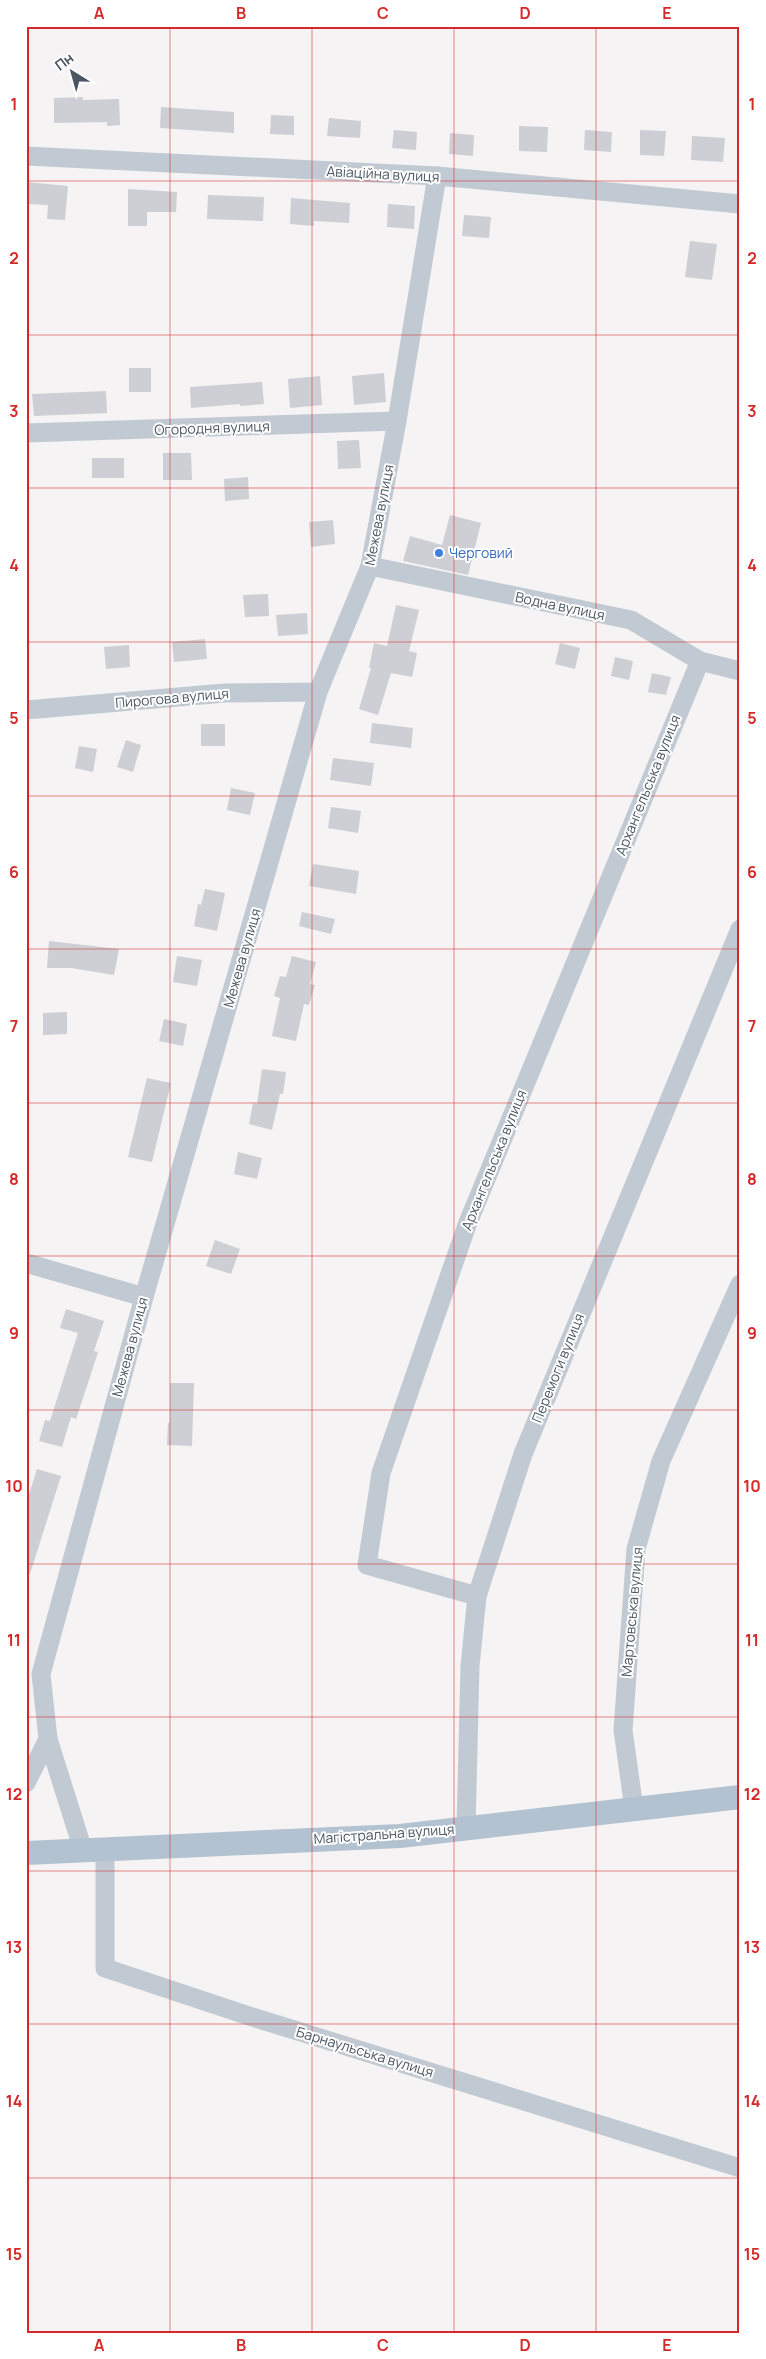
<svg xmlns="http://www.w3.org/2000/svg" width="766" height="2359" font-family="Manrope,sans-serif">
  <rect width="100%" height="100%" fill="#f5f3f3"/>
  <g fill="#cdcfd5">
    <path d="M 83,97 L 83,100 L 119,99 L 120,125 L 107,126 L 107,122 L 54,123 L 54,98 Z"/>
    <path d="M 161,107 L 234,112 L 234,133 L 160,128 Z"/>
    <path d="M 271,115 L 294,116 L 294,135 L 270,134 Z"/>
    <path d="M 329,118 L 361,121 L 360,138 L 327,136 Z"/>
    <path d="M 519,126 L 548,127 L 547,152 L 519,151 Z"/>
    <path d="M 394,130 L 417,132 L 416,150 L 392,148 Z"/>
    <path d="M 585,130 L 612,132 L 611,152 L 584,150 Z"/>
    <path d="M 640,130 L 666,131 L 664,156 L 640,155 Z"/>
    <path d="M 450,133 L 474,135 L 473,156 L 449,154 Z"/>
    <path d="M 692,136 L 725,138 L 723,162 L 691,160 Z"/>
    <path d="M 26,182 L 68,186 L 65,220 L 47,219 L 48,205 L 26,204 Z"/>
    <path d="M 128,189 L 177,192 L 176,212 L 147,212 L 147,226 L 128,226 Z"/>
    <path d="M 208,195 L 264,197 L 263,221 L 207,219 Z"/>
    <path d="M 291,198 L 350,203 L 349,223 L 314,221 L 314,226 L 290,224 Z"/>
    <path d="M 388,204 L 415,206 L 414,229 L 387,227 Z"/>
    <path d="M 464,215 L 491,217 L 489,238 L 462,236 Z"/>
    <path d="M 690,241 L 717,244 L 712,280 L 685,277 Z"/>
    <rect x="129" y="368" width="22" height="24"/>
    <path d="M 384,373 L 386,402 L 354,405 L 352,376 Z"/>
    <path d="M 320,376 L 322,405 L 290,408 L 288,379 Z"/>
    <path d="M 262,382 L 264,404 L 240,406 L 240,404 L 191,408 L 190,387 Z"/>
    <path d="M 106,391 L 107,413 L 34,416 L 32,394 Z"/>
    <path d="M 359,440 L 361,468 L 338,469 L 337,441 Z"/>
    <path d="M 163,453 L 191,453 L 192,480 L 163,480 Z"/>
    <rect x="92" y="458" width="32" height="20"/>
    <path d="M 248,477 L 249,499 L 225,501 L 224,479 Z"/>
    <path d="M 450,515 L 481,523 L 468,575 L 403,561 L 410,536 L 442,545 Z"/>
    <path d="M 333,520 L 335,544 L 311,547 L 309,522 Z"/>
    <path d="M 268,594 L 269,616 L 245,617 L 243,595 Z"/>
    <path d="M 396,605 L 419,610 L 409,651 L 417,653 L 412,677 L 391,673 L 378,715 L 359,709 L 371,668 L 369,668 L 374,643 L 387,646 Z"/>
    <path d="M 307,613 L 308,634 L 278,636 L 276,615 Z"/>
    <path d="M 205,639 L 207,659 L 174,662 L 172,642 Z"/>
    <path d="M 560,643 L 580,648 L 575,669 L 555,664 Z"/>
    <path d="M 129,645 L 130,667 L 106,669 L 104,647 Z"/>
    <path d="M 615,657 L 633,661 L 629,680 L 611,676 Z"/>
    <path d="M 652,673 L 671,677 L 666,695 L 648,692 Z"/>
    <path d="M 372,723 L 413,728 L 411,748 L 370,743 Z"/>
    <rect x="201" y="724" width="24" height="22"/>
    <path d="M 126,740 L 141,745 L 133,772 L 117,767 Z"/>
    <path d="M 79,746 L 97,749 L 93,772 L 75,768 Z"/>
    <path d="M 333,758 L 374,763 L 371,786 L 330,780 Z"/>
    <path d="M 231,788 L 255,793 L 250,815 L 227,810 Z"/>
    <path d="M 331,807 L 361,811 L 358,833 L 328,828 Z"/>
    <path d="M 313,864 L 359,871 L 356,894 L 309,886 Z"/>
    <path d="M 205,889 L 225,893 L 217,931 L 194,926 L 198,904 L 201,905 Z"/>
    <path d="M 302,912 L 335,919 L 331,934 L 299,926 Z"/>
    <path d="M 49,941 L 119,949 L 114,975 L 71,968 L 47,968 Z"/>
    <path d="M 177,956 L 202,960 L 197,986 L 173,982 Z"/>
    <path d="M 292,956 L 316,962 L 310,984 L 315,985 L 309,1005 L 304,1004 L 296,1041 L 272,1036 L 280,998 L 274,996 L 280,976 L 286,977 Z"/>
    <path d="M 67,1012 L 67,1034 L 43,1035 L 43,1013 Z"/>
    <path d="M 164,1019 L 187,1024 L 183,1046 L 159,1041 Z"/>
    <path d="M 262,1069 L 286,1072 L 283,1094 L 280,1094 L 272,1130 L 249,1124 L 253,1103 L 257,1104 Z"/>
    <path d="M 147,1078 L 171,1083 L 152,1162 L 128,1157 Z"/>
    <path d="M 238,1152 L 262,1158 L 257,1179 L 234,1174 Z"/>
    <path d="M 215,1240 L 240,1249 L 231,1274 L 206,1266 Z"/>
    <path d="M 66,1309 L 104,1321 L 94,1351 L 98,1352 L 90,1377 L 76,1419 L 71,1417 L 62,1447 L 39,1441 L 45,1420 L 50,1421 L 78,1333 L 60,1328 Z"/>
    <path d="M 170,1383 L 194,1383 L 192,1446 L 167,1445 L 168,1423 L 170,1423 Z"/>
    <path d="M 37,1469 L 61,1476 L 30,1574 L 26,1573 L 26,1504 Z"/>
  </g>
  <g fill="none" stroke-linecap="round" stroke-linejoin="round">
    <g stroke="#c1cad2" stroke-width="19">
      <path d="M 26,156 L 437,176 L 740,204"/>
      <path d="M 26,433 L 397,421"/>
      <path d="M 370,566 L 631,620 L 700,661 L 740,671"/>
      <path d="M 26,710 L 225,693 L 318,692"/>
      <path d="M 26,1263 L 144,1297"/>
      <path d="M 477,1596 L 367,1565 L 381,1473 L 467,1225 L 700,661"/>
      <path d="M 26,1783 L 48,1739"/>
      <path d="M 634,1809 L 623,1730 L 636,1549 L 661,1461 L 740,1284"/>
      <path d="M 466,1828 L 470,1666 L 477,1596 L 523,1454 L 740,929"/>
      <path d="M 105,1849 L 105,1968 L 249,2016 L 740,2168"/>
      <path d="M 83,1850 L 48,1739 L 41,1674 L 144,1297 L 318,692 L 370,566 L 397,421 L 437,176"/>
    </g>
    <path stroke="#b3c2d1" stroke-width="24" d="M 26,1853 L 400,1836 L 740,1797"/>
  </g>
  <path fill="none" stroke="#d62828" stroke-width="1" stroke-opacity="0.55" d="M 170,26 L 170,2333M 312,26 L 312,2333M 454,26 L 454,2333M 596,26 L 596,2333M 26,181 L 740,181M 26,335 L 740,335M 26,488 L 740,488M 26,642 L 740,642M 26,796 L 740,796M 26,949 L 740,949M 26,1103 L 740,1103M 26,1256 L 740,1256M 26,1410 L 740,1410M 26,1564 L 740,1564M 26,1717 L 740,1717M 26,1871 L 740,1871M 26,2024 L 740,2024M 26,2178 L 740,2178"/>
  <circle fill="#3f7fe0" stroke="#fff" stroke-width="2" cx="439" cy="553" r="5"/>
  <g text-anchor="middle" stroke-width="4" stroke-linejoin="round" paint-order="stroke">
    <g font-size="14" fill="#4a5661" stroke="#fff">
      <text transform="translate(383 174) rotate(3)" y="5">Авіаційна вулиця</text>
      <text transform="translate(212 428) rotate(-2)" y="5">Огородня вулиця</text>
      <text transform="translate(379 515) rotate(-79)" y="5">Межева вулиця</text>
      <text transform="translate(560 606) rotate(12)" y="5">Водна вулиця</text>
      <text transform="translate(172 698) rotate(-5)" y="5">Пирогова вулиця</text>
      <text transform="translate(648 785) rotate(-68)" y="5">Архангельська вулиця</text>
      <text transform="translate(242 958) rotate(-74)" y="5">Межева вулиця</text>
      <text transform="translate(494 1160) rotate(-68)" y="5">Архангельська вулиця</text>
      <text transform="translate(130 1347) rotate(-75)" y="5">Межева вулиця</text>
      <text transform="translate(558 1368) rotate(-68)" y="5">Перемоги вулиця</text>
      <text transform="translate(632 1612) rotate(-85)" y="5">Мартовська вулиця</text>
      <text transform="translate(384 1834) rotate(-4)" y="5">Магістральна вулиця</text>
      <text transform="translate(365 2052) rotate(17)" y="5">Барнаульська вулиця</text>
    </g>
    <g font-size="14" fill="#366cbe" stroke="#fff" text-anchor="start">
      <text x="449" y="558">Черговий</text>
    </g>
  </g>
  <rect width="766" height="2359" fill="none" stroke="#ffffff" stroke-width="55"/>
  <g transform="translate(72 72) rotate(323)" stroke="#ffffff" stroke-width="4" paint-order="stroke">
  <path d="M0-4L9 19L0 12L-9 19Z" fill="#4a5661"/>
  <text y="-8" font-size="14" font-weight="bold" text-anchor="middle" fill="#4a5661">Пн</text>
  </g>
  <rect x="28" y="28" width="710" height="2304" fill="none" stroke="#d62828" stroke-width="2"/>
  <g font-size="16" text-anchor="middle" font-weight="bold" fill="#d62828">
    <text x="99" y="19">A</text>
    <text x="241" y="19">B</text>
    <text x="383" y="19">C</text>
    <text x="525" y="19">D</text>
    <text x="667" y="19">E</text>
    <text x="14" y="110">1</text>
    <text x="752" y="110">1</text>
    <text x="14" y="264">2</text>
    <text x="752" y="264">2</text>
    <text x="14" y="417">3</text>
    <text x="752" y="417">3</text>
    <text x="14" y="571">4</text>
    <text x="752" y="571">4</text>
    <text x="14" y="724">5</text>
    <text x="752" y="724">5</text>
    <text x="14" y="878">6</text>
    <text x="752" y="878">6</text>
    <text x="14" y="1032">7</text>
    <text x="752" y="1032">7</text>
    <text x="14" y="1185">8</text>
    <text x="752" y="1185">8</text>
    <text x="14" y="1339">9</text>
    <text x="752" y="1339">9</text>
    <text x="14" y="1492">10</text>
    <text x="752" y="1492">10</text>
    <text x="14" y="1646">11</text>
    <text x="752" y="1646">11</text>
    <text x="14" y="1800">12</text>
    <text x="752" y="1800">12</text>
    <text x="14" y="1953">13</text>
    <text x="752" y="1953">13</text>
    <text x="14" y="2107">14</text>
    <text x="752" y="2107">14</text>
    <text x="14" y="2260">15</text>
    <text x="752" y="2260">15</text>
    <text x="99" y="2351">A</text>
    <text x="241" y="2351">B</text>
    <text x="383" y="2351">C</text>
    <text x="525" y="2351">D</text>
    <text x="667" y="2351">E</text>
  </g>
</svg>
